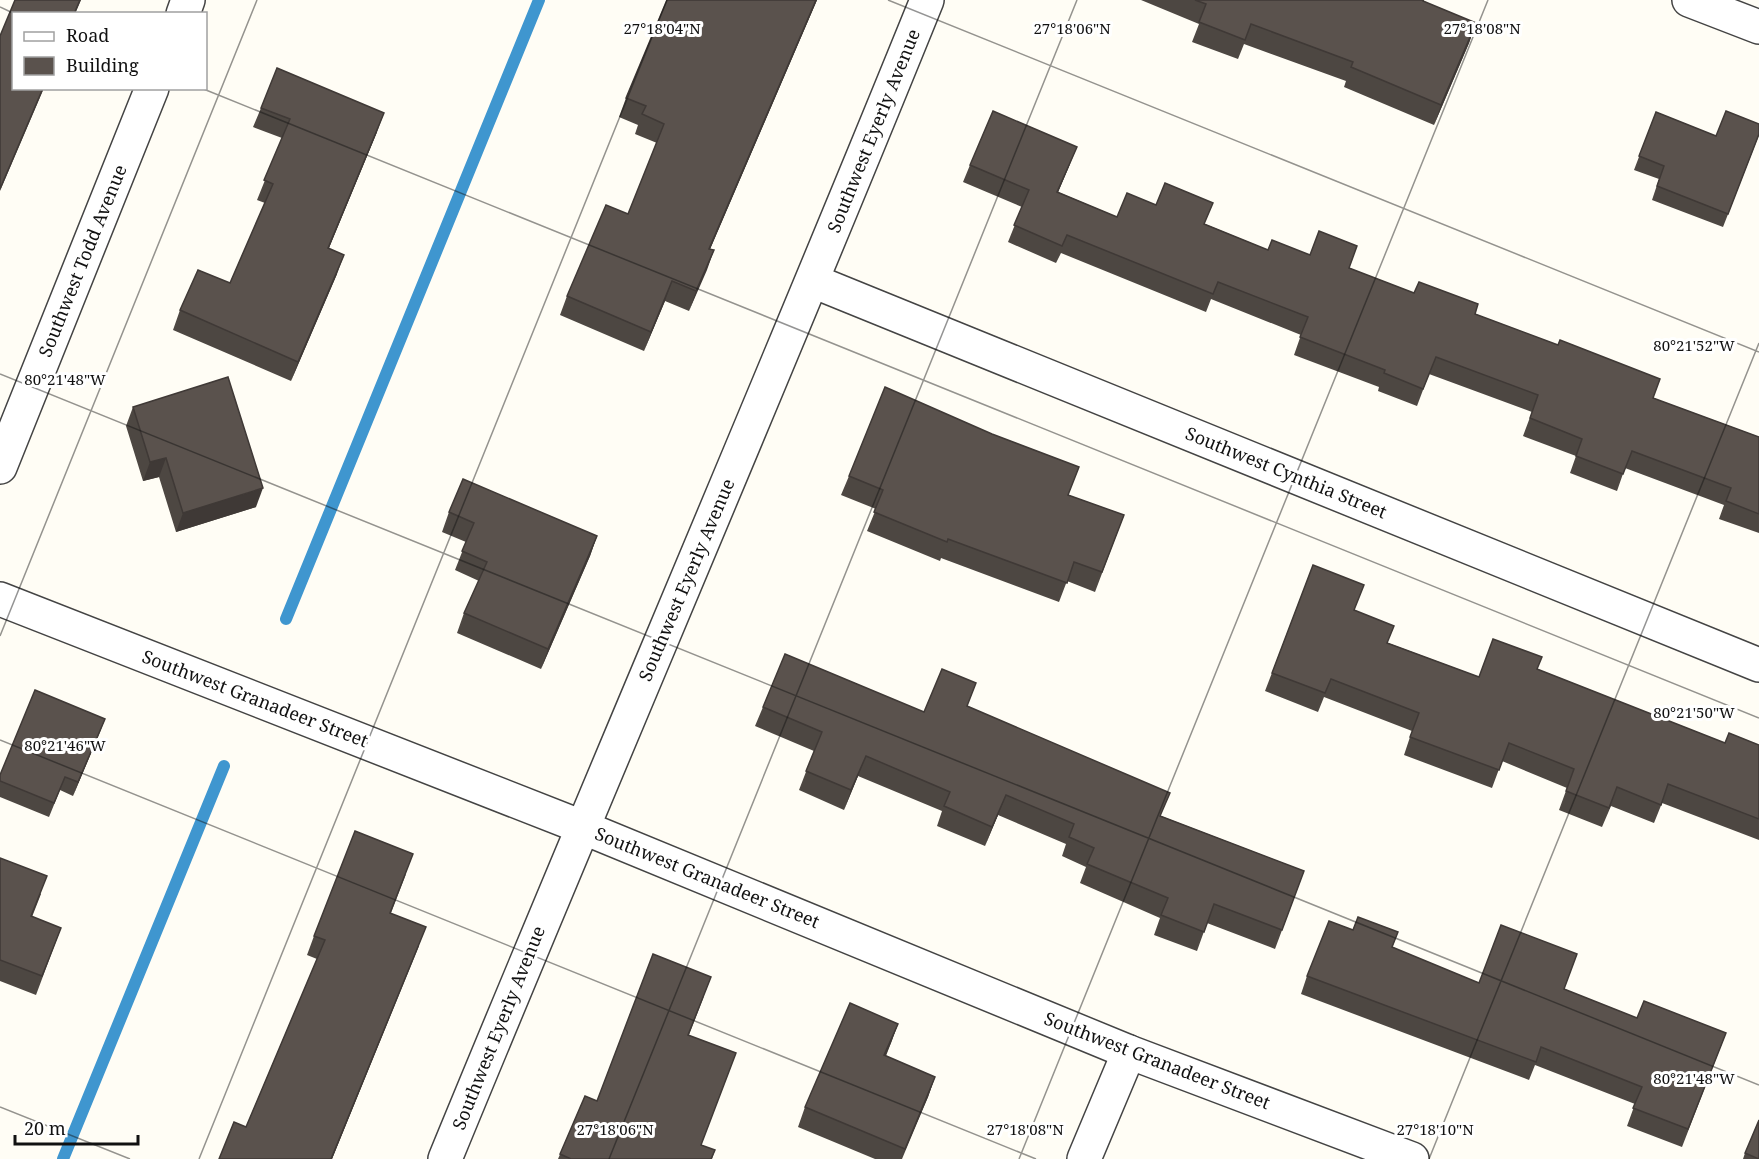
<svg xmlns="http://www.w3.org/2000/svg" width="1759" height="1159" font-family="'Noto Serif',serif">
  <rect width="100%" height="100%" fill="#fffdf5"/>
  <g fill="none" stroke-linecap="round" stroke-linejoin="round">
    <g stroke="#3f96cf" stroke-width="12">
      <path d="M 286,619 L 539,0"/>
      <path d="M 63,1159 L 224,766"/>
    </g>
    <defs>
      <g id="street">
        <path d="M 1689,0 L 1759,27"/>
        <path d="M 183,14 L 188,0"/>
        <path d="M 813,281 L 1759,665"/>
        <path d="M 0,467 L 152,88"/>
        <path d="M 0,599 L 582,827 L 1129,1052 L 1412,1159"/>
        <path d="M 445,1159 C 604,772 770,388 927,0"/>
        <path d="M 1084,1159 L 1129,1052"/>
      </g>
    </defs>
    <use href="#street" stroke="#444" stroke-width="36"/>
    <use href="#street" stroke="#fff" stroke-width="33"/>
  </g>
  <g fill="#4d4742">
    <path d="M 667,0 L 817,0 L 710,249 L 714,250 L 689,311 L 665,301 L 644,351 L 560,315 L 567,296 L 628,214 L 657,143 L 635,134 L 638,125 L 619,117 L 626,98 Z"/>
    <path d="M 1141,0 L 1424,0 L 1424,2 L 1476,23 L 1469,43 L 1434,125 L 1344,87 L 1346,81 L 1244,44 L 1238,59 L 1192,42 L 1199,24 Z"/>
    <path d="M 261,108 L 377,132 L 329,248 L 337,274 L 291,381 L 173,330 L 180,310 L 230,283 L 265,203 L 257,200 L 282,138 L 253,127 Z"/>
    <path d="M 1656,112 L 1716,136 L 1759,135 L 1723,227 L 1652,200 L 1659,179 L 1634,170 Z"/>
    <path d="M 1070,164 L 1058,192 L 1117,217 L 1205,224 L 1268,250 L 1310,255 L 1349,268 L 1414,293 L 1475,314 L 1653,398 L 1759,437 L 1759,533 L 1719,519 L 1724,505 L 1625,468 L 1617,491 L 1570,473 L 1576,456 L 1523,436 L 1532,412 L 1429,374 L 1417,406 L 1378,391 L 1379,387 L 1294,355 L 1301,335 L 1211,299 L 1206,312 L 1061,253 L 1056,263 L 1008,242 L 1022,207 L 963,182 L 970,165 Z"/>
    <path d="M 133,407 L 256,507 L 176,532 L 159,477 L 143,481 L 126,426 Z"/>
    <path d="M 849,476 L 1068,495 L 1124,515 L 1095,592 L 1067,581 L 1059,602 L 941,558 L 940,561 L 867,531 L 876,509 L 841,495 Z"/>
    <path d="M 449,512 L 597,536 L 590,556 L 541,669 L 457,633 L 464,613 L 479,581 L 455,570 L 466,542 L 442,532 Z"/>
    <path d="M 1313,565 L 1355,611 L 1388,643 L 1479,677 L 1537,669 L 1725,743 L 1759,745 L 1759,840 L 1662,803 L 1654,823 L 1611,806 L 1602,827 L 1559,810 L 1567,788 L 1502,761 L 1492,788 L 1404,755 L 1412,731 L 1324,697 L 1318,712 L 1265,691 Z"/>
    <path d="M 967,706 L 1161,816 L 1304,871 L 1275,949 L 1207,923 L 1197,951 L 1154,935 L 1160,918 L 1080,883 L 1086,867 L 1062,856 L 1066,844 L 998,815 L 985,846 L 937,826 L 942,811 L 858,776 L 844,810 L 799,790 L 814,751 L 755,726 L 763,707 L 924,712 Z"/>
    <path d="M 105,719 L 73,796 L 60,790 L 49,817 L 0,797 L 0,775 Z"/>
    <path d="M 0,858 L 41,894 L 32,917 L 61,928 L 36,995 L 0,981 Z"/>
    <path d="M 406,874 L 391,913 L 419,946 L 332,1159 L 219,1159 L 246,1127 L 317,959 L 307,955 L 314,936 Z"/>
    <path d="M 1353,930 L 1398,932 L 1392,948 L 1479,983 L 1564,989 L 1637,1018 L 1726,1033 L 1682,1147 L 1627,1126 L 1635,1104 L 1535,1065 L 1529,1080 L 1301,994 L 1307,976 Z"/>
    <path d="M 704,996 L 689,1035 L 701,1145 L 715,1150 L 712,1159 L 558,1159 L 585,1096 L 597,1101 Z"/>
    <path d="M 898,1024 L 886,1056 L 935,1077 L 928,1097 L 902,1159 L 875,1159 L 798,1127 L 805,1107 Z"/>
    <path d="M 1745,1153 L 1759,1159 L 1743,1159 Z"/>
  </g>
  <g fill="#3f3936">
    <path d="M 80,0 L 81,0 L 75,14 L 74,14 Z"/>
    <path d="M 816,0 L 817,0 L 702,268 L 709,249 Z"/>
    <path d="M 1476,23 L 1469,43 L 1434,125 L 1441,105 Z"/>
    <path d="M 43,88 L 44,88 L 0,191 L 0,189 Z"/>
    <path d="M 384,113 L 377,132 L 321,267 L 328,248 Z"/>
    <path d="M 1077,147 L 1070,164 L 1051,209 L 1057,192 Z"/>
    <path d="M 714,250 L 707,270 L 689,311 L 696,291 Z"/>
    <path d="M 344,255 L 337,274 L 291,381 L 298,362 Z"/>
    <path d="M 672,281 L 665,301 L 644,351 L 651,332 Z"/>
    <path d="M 166,458 L 159,477 L 143,481 L 150,462 Z"/>
    <path d="M 263,488 L 256,507 L 176,532 L 183,513 Z"/>
    <path d="M 597,536 L 590,556 L 541,669 L 548,649 Z"/>
    <path d="M 105,719 L 100,732 L 73,796 L 78,782 Z"/>
    <path d="M 866,756 L 858,776 L 844,810 L 851,790 Z"/>
    <path d="M 1006,795 L 998,815 L 985,846 L 992,827 Z"/>
    <path d="M 426,927 L 332,1159 L 331,1159 Z"/>
    <path d="M 898,1024 L 891,1043 L 877,1075 L 884,1055 Z"/>
    <path d="M 935,1077 L 928,1097 L 901,1159 L 905,1149 Z"/>
  </g>
  <g fill="#5a524d" stroke="#3f3936" stroke-width="1.5">
    <path d="M 15,0 L 80,0 L 74,14 L 14,14 L 14,88 L 43,88 L 0,189 L 0,36 Z"/>
    <path d="M 667,0 L 816,0 L 709,249 L 714,250 L 696,291 L 672,281 L 651,332 L 567,296 L 606,205 L 628,214 L 664,124 L 642,114 L 646,106 L 626,98 Z"/>
    <path d="M 1195,0 L 1423,0 L 1423,1 L 1476,23 L 1441,105 L 1351,67 L 1353,62 L 1251,24 L 1245,40 L 1199,22 L 1206,4 Z"/>
    <path d="M 277,68 L 384,113 L 328,248 L 344,255 L 298,362 L 180,310 L 198,270 L 230,283 L 273,184 L 264,180 L 290,119 L 261,108 Z"/>
    <path d="M 993,111 L 1077,147 L 1057,192 L 1117,217 L 1127,193 L 1156,205 L 1165,183 L 1213,203 L 1204,224 L 1268,250 L 1272,240 L 1310,255 L 1319,231 L 1357,246 L 1349,268 L 1414,293 L 1419,282 L 1478,304 L 1475,314 L 1558,345 L 1560,340 L 1660,379 L 1653,398 L 1759,437 L 1759,514 L 1726,501 L 1731,488 L 1632,451 L 1623,474 L 1576,456 L 1582,439 L 1530,418 L 1538,395 L 1436,357 L 1423,389 L 1384,373 L 1385,370 L 1300,337 L 1308,317 L 1218,282 L 1213,294 L 1067,235 L 1062,246 L 1014,225 L 1029,190 L 970,165 Z"/>
    <path d="M 1726,111 L 1759,124 L 1759,134 L 1728,214 L 1657,186 L 1664,166 L 1639,156 L 1656,112 L 1716,136 Z"/>
    <path d="M 228,377 L 263,488 L 183,513 L 166,458 L 150,462 L 133,407 Z"/>
    <path d="M 885,387 L 992,434 L 1079,467 L 1068,495 L 1124,515 L 1102,572 L 1074,562 L 1067,583 L 948,539 L 947,542 L 874,512 L 883,490 L 849,476 Z"/>
    <path d="M 463,479 L 597,536 L 548,649 L 464,613 L 487,562 L 462,551 L 474,523 L 449,512 Z"/>
    <path d="M 1313,565 L 1364,585 L 1354,610 L 1394,626 L 1387,643 L 1479,677 L 1493,639 L 1542,657 L 1537,669 L 1725,743 L 1729,733 L 1759,745 L 1759,819 L 1668,784 L 1661,805 L 1617,787 L 1609,808 L 1566,791 L 1574,769 L 1509,743 L 1499,770 L 1410,737 L 1419,713 L 1331,679 L 1325,693 L 1272,673 Z"/>
    <path d="M 785,654 L 924,712 L 942,669 L 976,683 L 967,706 L 1170,793 L 1160,816 L 1304,871 L 1282,930 L 1214,904 L 1204,932 L 1161,915 L 1168,898 L 1087,864 L 1094,848 L 1069,837 L 1074,824 L 1006,795 L 992,827 L 944,806 L 950,792 L 866,756 L 851,790 L 806,771 L 822,732 L 763,707 Z"/>
    <path d="M 35,690 L 105,719 L 78,782 L 65,777 L 54,803 L 0,781 L 0,775 Z"/>
    <path d="M 355,831 L 413,854 L 390,913 L 426,927 L 331,1159 L 219,1159 L 234,1122 L 246,1127 L 325,940 L 314,936 Z"/>
    <path d="M 0,858 L 47,876 L 31,916 L 61,928 L 42,976 L 0,960 Z"/>
    <path d="M 1358,917 L 1398,932 L 1392,947 L 1479,983 L 1501,925 L 1577,954 L 1564,989 L 1637,1018 L 1644,1001 L 1726,1033 L 1688,1129 L 1633,1108 L 1642,1087 L 1541,1047 L 1536,1062 L 1307,976 L 1329,921 L 1353,930 Z"/>
    <path d="M 653,954 L 711,977 L 688,1035 L 736,1053 L 701,1145 L 715,1150 L 711,1159 L 571,1159 L 560,1154 L 585,1096 L 597,1101 Z"/>
    <path d="M 850,1003 L 898,1024 L 884,1055 L 935,1077 L 905,1149 L 805,1107 Z"/>
    <path d="M 1759,1120 L 1759,1159 L 1745,1153 Z"/>
  </g>
  <path fill="none" stroke="#111" stroke-width="1.5" stroke-opacity="0.45" d="M 888,0 L 1759,352M 0,7 L 15,14M 201,88 L 1759,718M 0,374 L 1759,1085M 0,636 L 257,0M 0,740 L 1036,1159M 0,1107 L 130,1159M 199,1159 L 667,0M 609,1159 L 1077,0M 1019,1159 L 1488,0M 1429,1159 L 1759,343"/>
  <g text-anchor="middle" stroke-width="6" stroke-linejoin="round" paint-order="stroke">
    <g font-size="18" fill="#111" stroke="#fff">
      <text transform="translate(874 131) rotate(-68)" y="6">Southwest Eyerly Avenue</text>
      <text transform="translate(83 261) rotate(-68)" y="6">Southwest Todd Avenue</text>
      <text transform="translate(1286 473) rotate(22)" y="6">Southwest Cynthia Street</text>
      <text transform="translate(687 580) rotate(-67)" y="6">Southwest Eyerly Avenue</text>
      <text transform="translate(255 699) rotate(21)" y="6">Southwest Granadeer Street</text>
      <text transform="translate(707 878) rotate(22)" y="6">Southwest Granadeer Street</text>
      <text transform="translate(499 1028) rotate(-68)" y="6">Southwest Eyerly Avenue</text>
      <text transform="translate(1157 1061) rotate(21)" y="6">Southwest Granadeer Street</text>
    </g>
  </g>
  <g font-size="15" text-anchor="middle" fill="#111" stroke="#fff" stroke-width="6" stroke-linejoin="round" paint-order="stroke">
    <text x="662" y="34">27°18'04"N</text>
    <text x="1072" y="34">27°18'06"N</text>
    <text x="1482" y="34">27°18'08"N</text>
    <text x="1694" y="351">80°21'52"W</text>
    <text x="65" y="385">80°21'48"W</text>
    <text x="1694" y="718">80°21'50"W</text>
    <text x="65" y="751">80°21'46"W</text>
    <text x="1694" y="1084">80°21'48"W</text>
    <text x="615" y="1135">27°18'06"N</text>
    <text x="1025" y="1135">27°18'08"N</text>
    <text x="1435" y="1135">27°18'10"N</text>
  </g>
  <rect x="12" y="12" width="195" height="78" fill="#ffffff" stroke="#a0a0a0" stroke-width="1.5"/>
  <rect x="24" y="32" width="30" height="9" fill="#ffffff" stroke="#a0a0a0" stroke-width="1.5"/>
  <text x="66" y="42" font-size="18" fill="#111111">Road</text>
  <rect x="24" y="57" width="30" height="18" fill="#5a524d" stroke="#a0a0a0" stroke-width="1.5"/>
  <text x="66" y="72" font-size="18" fill="#111111">Building</text>
  <path d="M15 1135v9h123v-9" fill="none" stroke="#111111" stroke-width="3"/>
  <text x="24" y="1135" font-size="18" fill="#111111" stroke="#ffffff" stroke-width="4.5" paint-order="stroke">20 m</text>
</svg>
